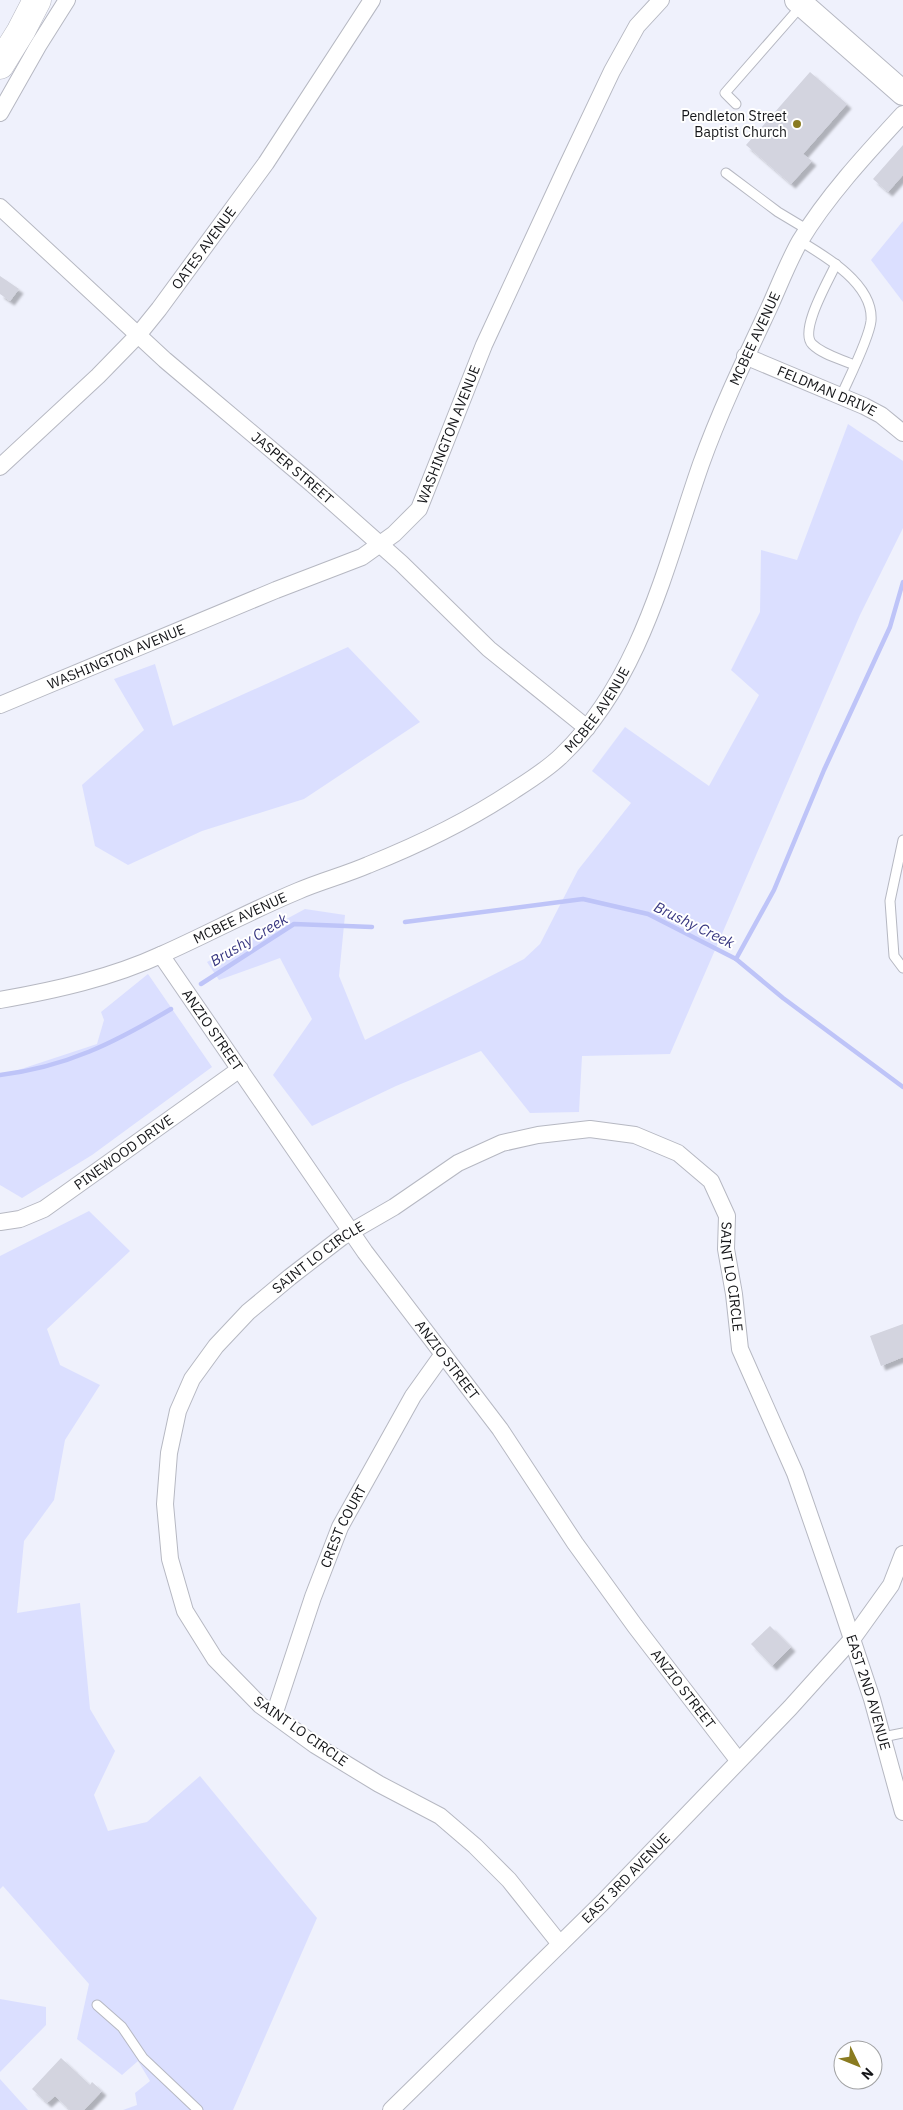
<svg xmlns="http://www.w3.org/2000/svg" width="903" height="2110" font-family="'IBM Plex Sans',sans-serif">
  <defs>
    <filter id="shadow"><feDropShadow dx="4.5" dy="4.5" stdDeviation="1" flood-color="#0004"/></filter>
  </defs>
  <rect width="100%" height="100%" fill="#eff1fc"/>
  <g fill="#dbdfff">
    <path d="M 903,221 L 903,302 L 871,260 Z"/>
    <path d="M 848,424 L 903,461 L 903,528 L 860,615 L 670,1054 L 582,1056 L 579,1112 L 530,1113 L 481,1051 L 396,1086 L 312,1126 L 273,1075 L 312,1019 L 280,958 L 219,980 L 207,962 L 305,909 L 345,915 L 339,976 L 365,1040 L 524,959 L 540,944 L 578,870 L 631,803 L 592,771 L 625,727 L 709,786 L 759,695 L 731,670 L 760,612 L 761,550 L 797,560 Z"/>
    <path d="M 348,647 L 420,722 L 304,799 L 202,831 L 128,865 L 95,846 L 82,785 L 144,730 L 114,679 L 155,664 L 173,726 Z"/>
    <path d="M 148,974 L 212,1067 L 92,1155 L 22,1198 L 0,1185 L 0,1076 L 97,1044 L 104,1020 L 101,1012 Z"/>
    <path d="M 89,1211 L 130,1251 L 47,1329 L 60,1365 L 100,1385 L 65,1440 L 54,1500 L 24,1541 L 17,1613 L 80,1603 L 90,1709 L 115,1751 L 94,1795 L 108,1831 L 147,1822 L 200,1776 L 317,1918 L 233,2110 L 123,2110 L 137,2105 L 135,2093 L 150,2081 L 138,2061 L 122,2075 L 77,2039 L 89,1984 L 3,1886 L 0,1889 L 0,1256 Z"/>
    <path d="M 0,1999 L 46,2007 L 46,2025 L 0,2072 Z"/>
    <path d="M 0,2079 L 28,2110 L 0,2110 Z"/>
  </g>
  <g fill="none" stroke-linecap="round" stroke-linejoin="round">
    <g stroke="#bec4f8" stroke-width="4.5">
      <path d="M 405,922 L 583,899 L 648,914 L 736,959 L 783,998 L 903,1087"/>
      <path d="M 736,959 L 774,890 L 824,770 L 890,627 L 903,582"/>
      <path d="M 201,984 L 294,924 L 372,927"/>
      <path d="M 0,1075 C 66,1067 114,1043 171,1009"/>
    </g>
  </g>
  <g fill="#d3d4df" filter="url(#shadow)">
    <path d="M 810,72 L 847,104 L 803,154 L 812,161 L 791,184 L 746,145 Z"/>
    <path d="M 903,145 L 903,175 L 888,192 L 873,179 Z"/>
    <path d="M 0,276 L 19,289 L 10,301 L 0,294 Z"/>
    <path d="M 903,1324 L 903,1357 L 881,1366 L 870,1336 Z"/>
    <path d="M 770,1626 L 791,1647 L 772,1666 L 751,1644 Z"/>
    <path d="M 61,2058 L 90,2085 L 92,2082 L 102,2091 L 84,2110 L 70,2110 L 55,2096 L 47,2103 L 32,2089 Z"/>
  </g>
  <g fill="none" stroke-linecap="round" stroke-linejoin="round">
    <defs>
      <g id="lane">
        <path d="M 736,104 L 725,93 L 802,5"/>
        <path d="M 726,173 L 778,212 L 808,230"/>
        <path d="M 800,241 C 827,257 874,285 871,321 C 869,339 849,378 841,396"/>
        <path d="M 836,264 C 829,280 799,330 812,344 C 823,355 841,359 854,365"/>
        <path d="M 903,840 L 890,901 L 894,956 L 903,968"/>
        <path d="M 883,1737 L 903,1733"/>
        <path d="M 97,2005 L 122,2027 L 143,2058 L 198,2110"/>
      </g>
      <g id="street">
        <path d="M 0,113 L 38,46 L 67,0"/>
        <path id="s1" d="M 0,207 L 165,360 L 312,484 L 401,563 L 489,649 L 587,728"/>
        <path id="s2" d="M 745,356 L 864,406 L 881,415 L 903,433"/>
        <path id="s3" d="M 0,467 L 98,376 L 138,335 L 159,309 L 266,163 L 372,0"/>
        <path id="s4" d="M 0,705 L 276,590 L 362,557 L 394,534 L 419,509 L 484,345 L 565,170 L 612,71 L 637,26 L 661,0"/>
        <path id="s5" d="M 161,955 L 365,1252 L 500,1429 L 575,1543 L 635,1626 L 738,1760"/>
        <path id="s6" d="M 0,1000 C 56,990 111,978 163,954 C 208,934 252,910 298,891 C 321,881 345,875 368,865 C 418,845 468,821 513,791 C 530,780 548,769 562,755 C 641,679 666,564 701,464 C 720,411 745,359 769,308 C 779,286 788,262 800,241 C 827,196 868,152 903,114"/>
        <path id="s7" d="M 0,1222 L 20,1219 L 44,1209 L 240,1069"/>
        <path id="s8" d="M 274,1715 L 313,1597 L 340,1527 L 413,1396 L 443,1354"/>
        <path id="s9" d="M 560,1944 L 509,1880 L 475,1846 L 440,1816 L 379,1784 L 315,1745 L 260,1705 L 215,1659 L 185,1611 L 170,1559 L 165,1504 L 169,1453 L 178,1411 L 192,1379 L 216,1346 L 248,1312 L 290,1277 L 342,1237 L 394,1207 L 458,1163 L 502,1143 L 538,1135 L 590,1129 L 635,1135 L 678,1153 L 711,1181 L 727,1216 L 726,1249 L 734,1294 L 740,1349 L 795,1473 L 840,1603 L 872,1699 L 903,1812"/>
        <path id="s10" d="M 391,2110 L 603,1902 L 790,1708 L 853,1638 L 891,1585 L 903,1554"/>
      </g>
      <path id="secondary" d="M 797,0 L 903,93"/>
      <path id="highway" d="M 0,65 L 21,31 L 37,0"/>
    </defs>
    <use href="#lane" stroke="#b6b8c2" stroke-width="11"/>
    <use href="#street" stroke="#b6b8c2" stroke-width="18"/>
    <use href="#secondary" stroke="#b6b8c2" stroke-width="26"/>
    <use href="#highway" stroke="#b6b8c2" stroke-width="29"/>
    <use href="#lane" stroke="#fff" stroke-width="9"/>
    <use href="#street" stroke="#fff" stroke-width="16"/>
    <use href="#secondary" stroke="#fff" stroke-width="24"/>
    <use href="#highway" stroke="#fff" stroke-width="28"/>
  </g>
  <circle fill="#8a7b20" stroke="#fff" stroke-width="2" cx="797" cy="124" r="5"/>
  <g text-anchor="middle" stroke-width="4" stroke-linejoin="round" paint-order="stroke">
    <g font-size="14" fill="#151619" stroke="#fff" text-anchor="end">
      <text x="787" y="121">Pendleton Street<tspan x="787" dy="16">Baptist Church</tspan></text>
    </g>
    <g font-size="14" fill="#151619" stroke="#fff">
      <text dy="5" stroke="none"><textPath href="#s3" startOffset="300">OATES AVENUE</textPath></text>
      <text dy="5" stroke="none"><textPath href="#s6" startOffset="1080">MCBEE AVENUE</textPath></text>
      <text dy="5" stroke="none"><textPath href="#s2" startOffset="89">FELDMAN DRIVE</textPath></text>
      <text dy="5" stroke="none"><textPath href="#s4" startOffset="546">WASHINGTON AVENUE</textPath></text>
      <text dy="5" stroke="none"><textPath href="#s1" startOffset="392">JASPER STREET</textPath></text>
      <text dy="5" stroke="none"><textPath href="#s4" startOffset="126">WASHINGTON AVENUE</textPath></text>
      <text dy="5" stroke="none"><textPath href="#s6" startOffset="675">MCBEE AVENUE</textPath></text>
      <text dy="5" stroke="none"><textPath href="#s6" startOffset="255">MCBEE AVENUE</textPath></text>
      <text dy="5" stroke="none"><textPath href="#s5" startOffset="91">ANZIO STREET</textPath></text>
      <text dy="5" stroke="none"><textPath href="#s7" startOffset="144">PINEWOOD DRIVE</textPath></text>
      <text dy="5" stroke="none"><textPath href="#s9" startOffset="924">SAINT LO CIRCLE</textPath></text>
      <text dy="5" stroke="none"><textPath href="#s9" startOffset="1465">SAINT LO CIRCLE</textPath></text>
      <text dy="5" stroke="none"><textPath href="#s5" startOffset="496">ANZIO STREET</textPath></text>
      <text dy="5" stroke="none"><textPath href="#s8" startOffset="201">CREST COURT</textPath></text>
      <text dy="5" stroke="none"><textPath href="#s5" startOffset="901">ANZIO STREET</textPath></text>
      <text dy="5" stroke="none"><textPath href="#s9" startOffset="1905">EAST 2ND AVENUE</textPath></text>
      <text transform="translate(301 1731) rotate(35)" y="5">SAINT LO CIRCLE</text>
      <text dy="5" stroke="none"><textPath href="#s10" startOffset="330">EAST 3RD AVENUE</textPath></text>
    </g>
    <g font-size="15" font-style="italic" fill="#383781" stroke="#fff">
      <text transform="translate(694 925) rotate(26)" y="5">Brushy Creek</text>
      <text transform="translate(249 940) rotate(-31)" y="5">Brushy Creek</text>
    </g>
  </g>
  <g transform="translate(858 2065) rotate(133)"><circle r="24" fill="#ffffff" stroke="#a1a2a3"/>
  <path d="M0-4L9 19L0 12L-9 19Z" fill="#8a7b20"/>
  <text y="-8" font-size="14" font-weight="bold" text-anchor="middle" fill="#151619">N</text>
  </g>
</svg>
